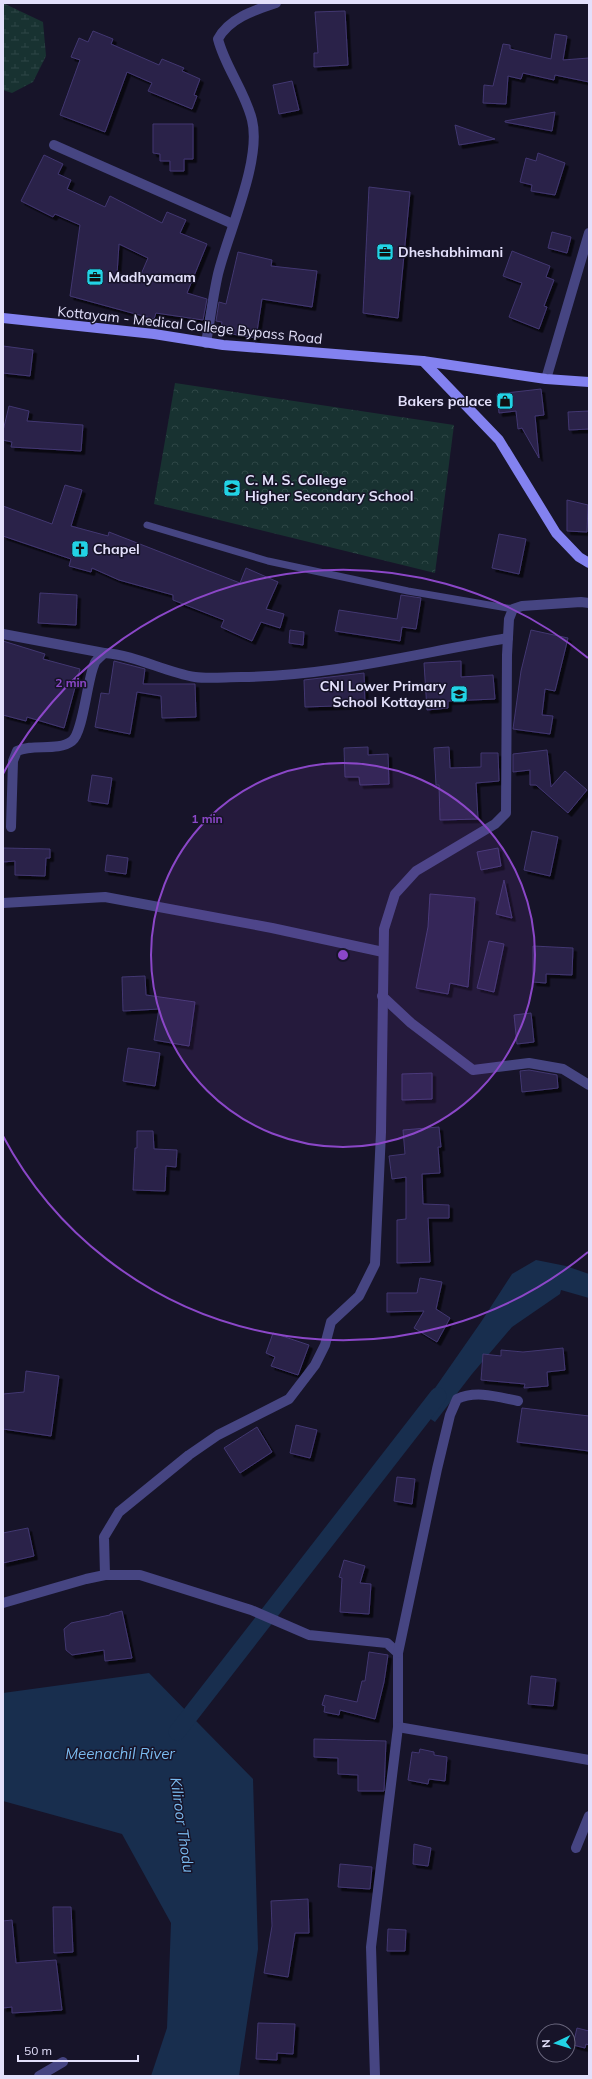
<svg xmlns="http://www.w3.org/2000/svg" width="592" height="2079" font-family="Mulish,sans-serif">
  <defs>
    <pattern id="wetland-marsh" width="20" height="14" patternUnits="userSpaceOnUse"><rect width="20" height="14" fill="#183231"/><path d="M1 5h8M5 5V1M11 12h8M15 12V8" fill="none" stroke="#2e4646"/></pattern>
    <pattern id="park-crowns" width="20" height="18" patternUnits="userSpaceOnUse"><rect width="20" height="18" fill="#183231"/><path d="M2 6a3 3 0 1 1 6 0M12 15a3 3 0 1 1 6 0" fill="none" stroke="#2e4646"/></pattern>
    <filter id="shadow"><feDropShadow dx="3.5" dy="3.5" stdDeviation="0" flood-color="#0009"/></filter>
  </defs>
  <rect width="100%" height="100%" fill="#171429"/>
  <path fill="url(#wetland-marsh)" d="M 3,3 L 43,22 L 46,56 L 33,82 L 12,93 L 3,90 Z"/>
  <path fill="url(#park-crowns)" d="M 175,383 L 454,425 L 435,573 L 154,504 Z"/>
  <g fill="#182e4e">
    <path d="M 536,1260 L 566,1266 L 589,1274 L 589,1298 L 561,1290 L 560,1294 L 512,1327 L 472,1374 L 435,1422 L 419,1411 L 481,1322 L 512,1274 Z"/>
    <path d="M 149,1673 L 253,1779 L 258,1949 L 239,2076 L 151,2076 L 167,2028 L 171,1923 L 122,1834 L 3,1801 L 3,1693 Z"/>
  </g>
  <g fill="none" stroke-linecap="round" stroke-linejoin="round">
    <path stroke="#182e4e" stroke-width="17" d="M 177,1732 L 438,1396"/>
  </g>
  <g fill="#292248" stroke="#423771" fill-rule="evenodd" filter="url(#shadow)">
    <path d="M 345,11 L 348,65 L 314,67 L 314,53 L 318,53 L 315,12 Z"/>
    <path d="M 93,31 L 113,39 L 111,44 L 159,65 L 162,59 L 184,68 L 182,71 L 200,79 L 194,95 L 197,96 L 192,109 L 148,91 L 152,83 L 127,72 L 105,132 L 60,115 L 80,60 L 71,57 L 79,38 L 88,42 Z"/>
    <path d="M 555,34 L 567,36 L 563,60 L 589,58 L 589,82 L 555,75 L 554,80 L 523,73 L 521,79 L 508,76 L 506,104 L 483,103 L 484,85 L 493,86 L 503,44 L 510,45 L 510,49 L 551,59 Z"/>
    <path d="M 292,81 L 299,110 L 279,114 L 273,85 Z"/>
    <path d="M 555,112 L 552,131 L 505,122 L 505,121 Z"/>
    <path d="M 153,124 L 193,124 L 193,159 L 184,159 L 184,171 L 170,171 L 170,161 L 160,161 L 160,154 L 153,153 Z"/>
    <path d="M 455,125 L 495,139 L 459,145 Z"/>
    <path d="M 538,153 L 565,163 L 555,195 L 531,191 L 532,185 L 520,182 L 526,158 L 536,161 Z"/>
    <path d="M 44,155 L 63,164 L 58,174 L 71,180 L 67,189 L 105,207 L 110,196 L 162,223 L 167,212 L 186,220 L 180,233 L 207,244 L 187,293 L 207,299 L 203,320 L 156,313 L 154,319 L 70,296 L 80,225 L 55,214 L 53,217 L 21,201 ZM 119,244 L 148,258 L 139,279 L 117,274 Z"/>
    <path d="M 369,187 L 410,192 L 398,318 L 363,313 Z"/>
    <path d="M 552,232 L 571,237 L 567,253 L 548,248 Z"/>
    <path d="M 512,251 L 550,266 L 546,277 L 554,280 L 544,306 L 547,307 L 539,329 L 509,317 L 522,283 L 503,276 Z"/>
    <path d="M 238,252 L 272,260 L 271,266 L 317,271 L 312,307 L 262,299 L 256,338 L 220,332 L 222,322 L 216,321 L 219,302 L 226,304 Z"/>
    <path d="M 3,346 L 33,350 L 30,376 L 3,373 Z"/>
    <path d="M 541,389 L 544,415 L 535,416 L 539,458 L 522,428 L 518,429 L 516,411 L 499,413 L 497,394 Z"/>
    <path d="M 9,406 L 29,411 L 27,421 L 83,425 L 81,451 L 11,447 L 12,442 L 3,440 L 3,431 Z"/>
    <path d="M 589,411 L 589,429 L 569,430 L 568,412 Z"/>
    <path d="M 65,485 L 82,490 L 71,526 L 108,536 L 109,532 L 240,583 L 246,568 L 278,582 L 266,609 L 284,614 L 280,628 L 261,622 L 252,641 L 221,627 L 224,620 L 173,600 L 173,595 L 119,580 L 92,568 L 91,572 L 69,566 L 71,559 L 3,536 L 3,506 L 52,524 Z"/>
    <path d="M 567,500 L 588,505 L 587,532 L 567,531 Z"/>
    <path d="M 499,534 L 526,539 L 519,574 L 492,568 Z"/>
    <path d="M 40,593 L 77,595 L 76,625 L 38,623 Z"/>
    <path d="M 401,595 L 421,598 L 416,629 L 402,627 L 400,641 L 335,631 L 339,610 L 397,619 Z"/>
    <path d="M 290,630 L 304,632 L 303,645 L 289,643 Z"/>
    <path d="M 531,630 L 568,638 L 555,691 L 545,689 L 542,715 L 553,716 L 550,734 L 513,729 L 521,671 Z"/>
    <path d="M 3,641 L 45,654 L 43,659 L 80,669 L 64,728 L 27,717 L 26,721 L 3,715 Z"/>
    <path d="M 114,661 L 145,669 L 143,684 L 195,684 L 196,717 L 162,718 L 161,696 L 137,692 L 130,734 L 95,727 L 101,693 L 109,694 Z"/>
    <path d="M 461,661 L 461,677 L 493,675 L 495,699 L 448,701 L 448,708 L 427,710 L 424,663 Z"/>
    <path d="M 364,673 L 365,705 L 305,707 L 304,680 Z"/>
    <path d="M 368,747 L 368,755 L 388,754 L 389,784 L 360,785 L 359,777 L 345,777 L 344,748 Z"/>
    <path d="M 449,747 L 450,768 L 481,767 L 481,753 L 498,753 L 499,781 L 476,783 L 478,819 L 440,820 L 439,785 L 436,785 L 434,748 Z"/>
    <path d="M 547,750 L 551,787 L 565,771 L 587,790 L 568,813 L 536,785 L 530,785 L 530,770 L 513,772 L 513,754 Z"/>
    <path d="M 92,775 L 112,778 L 108,804 L 88,801 Z"/>
    <path d="M 532,831 L 558,837 L 550,876 L 524,870 Z"/>
    <path d="M 3,848 L 50,849 L 50,858 L 46,858 L 45,876 L 15,875 L 15,861 L 3,862 Z"/>
    <path d="M 498,848 L 501,866 L 481,870 L 477,852 Z"/>
    <path d="M 107,855 L 128,858 L 126,874 L 105,871 Z"/>
    <path d="M 504,880 L 512,918 L 496,914 Z"/>
    <path d="M 430,894 L 475,898 L 468,987 L 450,983 L 448,994 L 416,988 L 428,927 Z"/>
    <path d="M 489,941 L 504,944 L 494,992 L 477,988 Z"/>
    <path d="M 533,946 L 573,948 L 572,975 L 546,974 L 546,983 L 533,982 Z"/>
    <path d="M 145,976 L 146,995 L 195,1002 L 189,1046 L 154,1040 L 159,1009 L 123,1011 L 122,977 Z"/>
    <path d="M 531,1013 L 534,1042 L 517,1044 L 514,1015 Z"/>
    <path d="M 128,1048 L 160,1053 L 155,1086 L 123,1081 Z"/>
    <path d="M 529,1070 L 557,1075 L 558,1088 L 522,1092 L 520,1071 Z"/>
    <path d="M 432,1073 L 432,1099 L 402,1100 L 402,1074 Z"/>
    <path d="M 439,1127 L 441,1147 L 438,1147 L 440,1173 L 422,1174 L 423,1204 L 449,1205 L 449,1218 L 428,1218 L 430,1262 L 397,1263 L 397,1220 L 406,1219 L 406,1177 L 392,1179 L 389,1156 L 405,1154 L 403,1130 Z"/>
    <path d="M 137,1131 L 153,1131 L 154,1149 L 177,1150 L 176,1167 L 166,1166 L 165,1191 L 133,1190 L 135,1148 L 137,1148 Z"/>
    <path d="M 420,1278 L 442,1282 L 436,1309 L 450,1318 L 437,1342 L 414,1328 L 424,1311 L 387,1312 L 387,1293 L 417,1293 Z"/>
    <path d="M 273,1333 L 309,1345 L 298,1375 L 271,1366 L 275,1357 L 266,1353 Z"/>
    <path d="M 563,1348 L 565,1370 L 547,1372 L 548,1386 L 524,1388 L 525,1384 L 481,1380 L 483,1354 L 501,1356 L 501,1350 L 523,1352 Z"/>
    <path d="M 26,1371 L 59,1376 L 51,1436 L 3,1429 L 3,1394 L 24,1392 Z"/>
    <path d="M 522,1408 L 589,1416 L 589,1451 L 517,1442 Z"/>
    <path d="M 296,1425 L 317,1430 L 310,1458 L 290,1453 Z"/>
    <path d="M 257,1427 L 272,1452 L 240,1473 L 224,1448 Z"/>
    <path d="M 397,1477 L 415,1479 L 412,1504 L 394,1501 Z"/>
    <path d="M 28,1528 L 34,1556 L 3,1563 L 3,1533 Z"/>
    <path d="M 344,1560 L 365,1566 L 360,1583 L 371,1584 L 369,1614 L 340,1612 L 342,1578 L 339,1577 Z"/>
    <path d="M 122,1611 L 132,1658 L 105,1661 L 104,1650 L 72,1655 L 66,1650 L 64,1629 L 71,1623 L 110,1615 L 110,1614 Z"/>
    <path d="M 369,1652 L 388,1655 L 384,1682 L 375,1719 L 340,1710 L 339,1715 L 324,1712 L 325,1706 L 322,1705 L 325,1695 L 357,1702 L 362,1681 L 365,1681 Z"/>
    <path d="M 531,1676 L 556,1679 L 553,1706 L 528,1704 Z"/>
    <path d="M 314,1739 L 386,1741 L 384,1791 L 358,1791 L 358,1775 L 338,1774 L 338,1758 L 314,1757 Z"/>
    <path d="M 420,1749 L 434,1752 L 434,1755 L 447,1757 L 445,1781 L 429,1779 L 428,1784 L 408,1780 L 412,1752 L 419,1753 Z"/>
    <path d="M 414,1844 L 431,1848 L 428,1866 L 413,1864 Z"/>
    <path d="M 340,1864 L 372,1867 L 370,1889 L 338,1887 Z"/>
    <path d="M 308,1899 L 309,1933 L 295,1933 L 288,1977 L 264,1973 L 272,1926 L 271,1901 Z"/>
    <path d="M 53,1907 L 71,1907 L 73,1952 L 54,1953 Z"/>
    <path d="M 12,1920 L 16,1963 L 56,1960 L 62,2010 L 12,2013 L 12,2007 L 3,2008 L 3,1921 Z"/>
    <path d="M 388,1929 L 406,1930 L 405,1951 L 387,1951 Z"/>
    <path d="M 258,2023 L 295,2024 L 293,2054 L 277,2053 L 277,2060 L 256,2059 Z"/>
    <path d="M 577,2028 L 589,2031 L 589,2045 L 586,2044 L 585,2048 L 573,2045 Z"/>
  </g>
  <g fill="none" stroke-linecap="round" stroke-linejoin="round">
    <path stroke="#464582" stroke-width="7" d="M 147,525 L 268,561 L 408,591 L 513,609"/>
    <g stroke="#464582" stroke-width="10">
      <path d="M 54,145 L 233,224"/>
      <path d="M 206,343 C 210,320 213,296 218,274 C 228,233 262,160 252,120 C 245,91 225,67 218,39 C 229,18 255,10 276,3"/>
      <path d="M 546,379 L 589,233"/>
      <path d="M 3,634 L 104,653"/>
      <path d="M 11,827 L 13,761 L 17,751 C 33,743 57,752 72,741 C 83,733 87,681 94,665 C 95,660 101,657 104,653 C 136,655 164,672 195,677 C 209,679 226,677 241,677 C 333,676 417,653 508,638"/>
      <path d="M 3,903 L 105,897 L 272,928 L 383,952"/>
      <path d="M 382,996 L 411,1023 L 473,1070 L 529,1063 L 563,1069 L 589,1085"/>
      <path d="M 105,1575 L 104,1537 L 119,1512 L 189,1455 L 218,1435 L 289,1399 L 315,1365 L 325,1345 L 331,1322 L 359,1296 L 375,1264 L 381,1132 L 384,929 L 395,894 L 416,871 L 495,824 L 506,813 L 507,655 L 509,619 L 513,609 L 522,606 L 581,602 L 589,603"/>
      <path d="M 3,1603 L 86,1579 L 105,1575 L 140,1575 L 251,1610 L 309,1635 L 387,1643 L 398,1653 L 398,1727 L 589,1760"/>
      <path d="M 398,1653 L 437,1469 L 450,1415 L 457,1399 C 476,1390 498,1397 518,1401"/>
      <path d="M 576,1848 L 589,1816"/>
      <path d="M 39,2076 L 63,2062"/>
    </g>
    <path stroke="#464582" stroke-width="10" d="M 375,2076 L 371,1947 L 398,1727"/>
    <g stroke="#8382f0" stroke-width="10">
      <path d="M 3,318 L 154,334 L 223,345 L 423,361 L 546,379 L 589,382"/>
      <path d="M 423,361 L 499,440 L 556,533 L 579,557 L 589,563"/>
    </g>
  </g>
  <circle cx="343" cy="955" r="192" fill="#8b47c8" fill-opacity=".12"/>
  <g fill="none" stroke="#8b47c8" stroke-width="2">
    <circle cx="343" cy="955" r="192"/>
    <path d="M588 1252A385 385 0 0 1 3 1136M3 774A385 385 0 0 1 588 658"/>
  </g>
  <defs>
    <symbol id="office-square" viewBox="-11 -11 22 22"><rect x="-9" y="-9" width="18" height="18" rx="4" fill="#22d3e5" stroke="#171429"/><path d="M-6-3h4V-5.5h4V-3h4V5H-6ZM-1-4.5V-3h2v-1.5ZM-6 0V1H6V0Z" fill="#111"/></symbol>
    <symbol id="shop-square" viewBox="-11 -11 22 22"><rect x="-9" y="-9" width="18" height="18" rx="4" fill="#22d3e5" stroke="#171429"/><path d="M-5-2.5h2.3a2.7 3.5 0 0 1 5.4 0H5L5.5 6h-11ZM-1.5-2.5h3a1.5 2.3 0 0 0-3 0Z" fill="#111"/></symbol>
    <symbol id="school-square" viewBox="-11 -11 22 22"><rect x="-9" y="-9" width="18" height="18" rx="4" fill="#22d3e5" stroke="#171429"/><path d="M0-5L7-2L0 1L-7-2ZM-4 1L0 2.5L4 1V4Q0 6-4 4Z" fill="#111"/></symbol>
    <symbol id="church-square" viewBox="-11 -11 22 22"><rect x="-9" y="-9" width="18" height="18" rx="4" fill="#22d3e5" stroke="#171429"/><path d="M-1.2-6h2.4v3.5h3.3v2.4h-3.3V6h-2.4V-.1h-3.3v-2.4h3.3Z" fill="#111"/></symbol>
  </defs>
  <g fill-rule="evenodd">
    <use href="#office-square" x="375" y="242" width="20" height="20"/>
    <use href="#office-square" x="85" y="267" width="20" height="20"/>
    <use href="#shop-square" x="495" y="391" width="20" height="20"/>
    <use href="#school-square" x="222" y="478" width="20" height="20"/>
    <use href="#church-square" x="70" y="539" width="20" height="20"/>
    <use href="#school-square" x="449" y="684" width="20" height="20"/>
  </g>
  <g text-anchor="middle" stroke-width="3" stroke-linejoin="round" paint-order="stroke">
    <g font-size="14" font-weight="bold" fill="#e3e0fb" stroke="#171429" text-anchor="start">
      <text x="398" y="257">Dheshabhimani</text>
      <text x="108" y="282">Madhyamam</text>
      <text x="492" y="406" text-anchor="end">Bakers palace</text>
      <text x="245" y="485">C. M. S. College<tspan x="245" dy="16">Higher Secondary School</tspan></text>
      <text x="93" y="554">Chapel</text>
      <text x="446" y="691" text-anchor="end">CNI Lower Primary<tspan x="446" dy="16">School Kottayam</tspan></text>
    </g>
    <g font-size="14" fill="#e3e0fb" stroke="#171429">
      <text transform="translate(190 325) rotate(6)" y="5">Kottayam - Medical College Bypass Road</text>
    </g>
    <g font-size="15" font-style="italic" fill="#7abaef" stroke="#171429">
      <text x="120" y="1759">Meenachil River</text>
      <text transform="translate(182 1825) rotate(82)" y="5">Kiliroor Thodu</text>
    </g>
  </g>
  <circle cx="343" cy="955" r="6" fill="#8b47c8" stroke="#171429" stroke-width="2"/>
  <g font-size="12" text-anchor="middle" font-weight="bold" fill="#8b47c8" stroke="#171429" stroke-width="3" stroke-linejoin="round" paint-order="stroke">
    <text x="71" y="687">2 min</text>
    <text x="207" y="823">1 min</text>
  </g>
  <rect width="592" height="2079" fill="none" stroke="#e3e0fb" stroke-width="8"/>
  <g transform="translate(556 2043) rotate(266)"><circle r="19" fill="#171429" stroke="#69667d"/>
  <path d="M0-3L7 15L0 10L-7 15Z" fill="#22d3e5"/>
  <text y="-6" font-size="11" font-weight="bold" text-anchor="middle" fill="#e3e0fb">N</text>
  </g>
  <path d="M18 2055v6h120v-6" fill="none" stroke="#e3e0fb" stroke-width="2"/>
  <text x="24" y="2055" font-size="12" fill="#e3e0fb" stroke="#171429" stroke-width="3" paint-order="stroke">50 m</text>
</svg>
